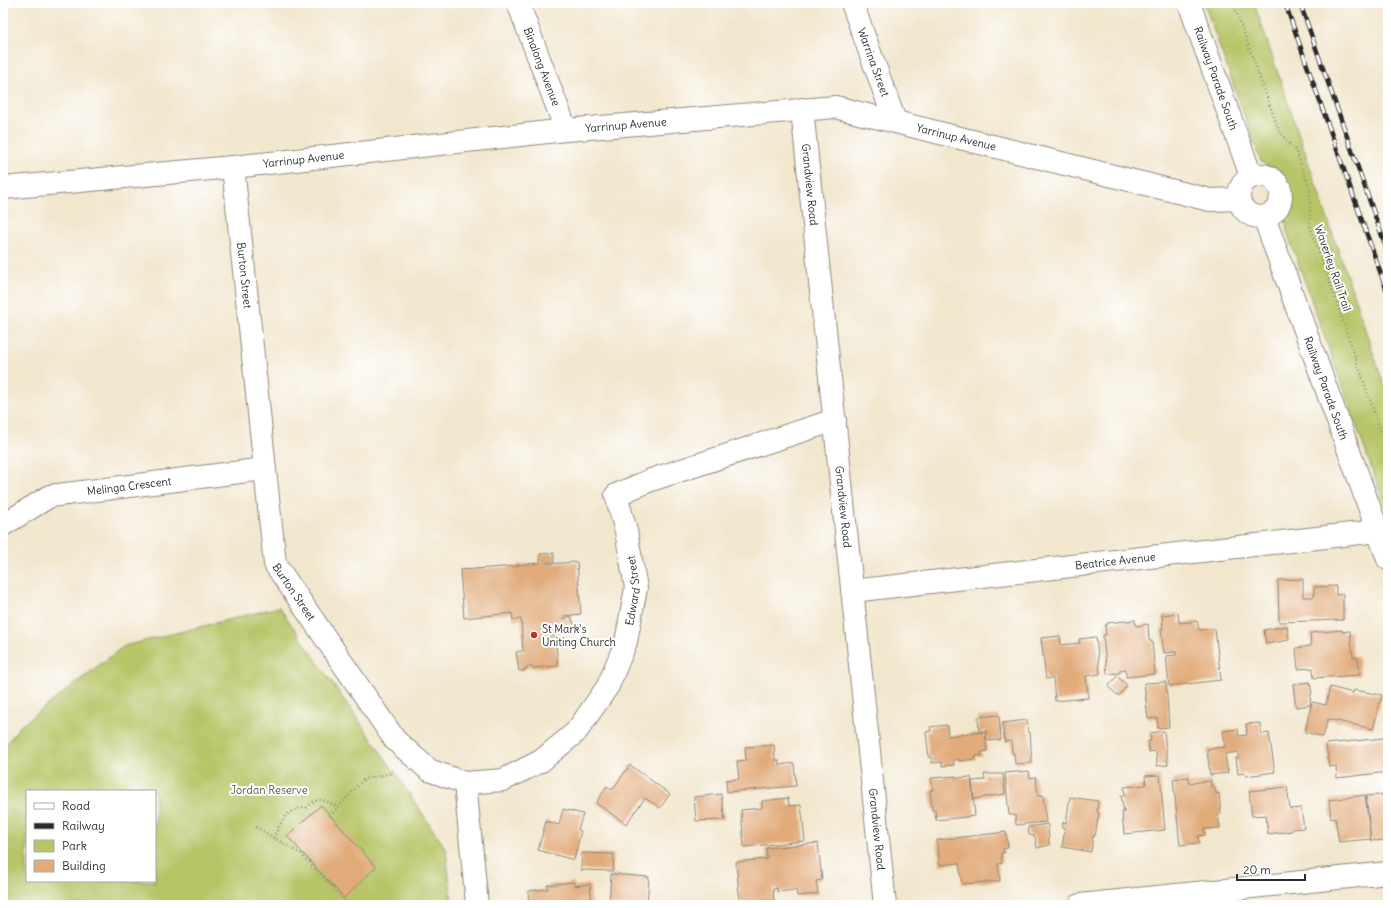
<svg xmlns="http://www.w3.org/2000/svg" width="1391" height="908" font-family="Delius,sans-serif">
  <rect width="100%" height="100%" fill="#fff"/>
  <filter id="ink" filterUnits="userSpaceOnUse"><feTurbulence type="fractalNoise" baseFrequency=".025" numOctaves="2"/><feDisplacementMap in="SourceGraphic" scale="8" xChannelSelector="R" yChannelSelector="G"/><feConvolveMatrix kernelMatrix="1 2 1 2 8 2 1 2 1" color-interpolation-filters="sRGB"/></filter>
  <filter id="wash" filterUnits="userSpaceOnUse"><feTurbulence type="fractalNoise" baseFrequency=".012" numOctaves="4" result="noise"/><feDisplacementMap in="SourceGraphic" scale="16" xChannelSelector="R" yChannelSelector="G"/><feGaussianBlur stdDeviation="0.9" result="paint"/><feColorMatrix in="noise" values="0 0 0 0 0 0 0 0 0 0 0 0 0 0 0 0 0 1.4 0 .05"/><feComposite in="paint" operator="in"/></filter>
  <g filter="url(#wash)">
    <rect width="100%" height="100%" fill="#f2e6cd"/>
    <g fill="#b7c567" stroke="#717849" fill-rule="evenodd">
      <path d="M 1204,3 L 1254,3 L 1388,396 L 1388,514 L 1287,232 L 1285,212 L 1287,194 L 1283,181 L 1275,171 L 1261,162 Z"/>
      <path d="M 279,607 L 392,768 L 446,849 L 452,905 L 3,905 L 3,749 L 19,727 L 124,646 ZM 27,791 L 155,791 L 155,881 L 27,881 Z"/>
    </g>
    <g id="blocks">
      <g fill="#e1ab7a">
        <path d="M 554,553 L 554,562 L 546,562 L 547,564 L 577,562 L 581,614 L 564,616 L 564,619 L 571,616 L 575,627 L 569,628 L 555,633 L 558,666 L 532,668 L 532,666 L 527,667 L 527,669 L 524,669 L 524,671 L 519,671 L 516,652 L 523,651 L 521,619 L 513,620 L 512,613 L 464,618 L 460,570 L 518,566 L 517,565 L 540,563 L 540,554 Z"/>
        <path d="M 1303,579 L 1303,597 L 1314,597 L 1314,587 L 1336,586 L 1336,595 L 1343,594 L 1343,620 L 1279,622 L 1278,580 Z"/>
        <path d="M 1178,613 L 1179,623 L 1197,621 L 1199,630 L 1215,629 L 1221,680 L 1169,686 L 1166,656 L 1176,655 L 1176,652 L 1164,653 L 1161,629 L 1163,629 L 1162,615 Z"/>
        <path d="M 1135,620 L 1136,626 L 1148,624 L 1149,641 L 1152,641 L 1155,674 L 1126,677 L 1126,669 L 1120,670 L 1120,673 L 1107,674 L 1103,635 L 1106,635 L 1105,625 L 1107,625 L 1107,623 Z"/>
        <path d="M 1287,626 L 1289,640 L 1266,644 L 1264,630 Z"/>
        <path d="M 1342,630 L 1342,632 L 1350,631 L 1353,657 L 1358,657 L 1360,675 L 1314,678 L 1313,668 L 1298,669 L 1296,648 L 1311,646 L 1310,633 Z"/>
        <path d="M 1060,636 L 1061,645 L 1080,643 L 1079,639 L 1096,637 L 1100,674 L 1086,676 L 1088,698 L 1055,701 L 1053,678 L 1046,679 L 1041,638 Z"/>
        <path d="M 1117,676 L 1127,685 L 1119,696 L 1108,687 Z"/>
        <path d="M 1166,682 L 1169,727 L 1158,728 L 1157,718 L 1148,719 L 1144,683 Z"/>
        <path d="M 1310,682 L 1312,694 L 1310,695 L 1311,705 L 1296,707 L 1293,684 Z"/>
        <path d="M 1330,687 L 1353,693 L 1354,690 L 1382,695 L 1373,729 L 1328,719 L 1323,737 L 1305,732 L 1312,702 L 1326,705 Z"/>
        <path d="M 999,715 L 1001,740 L 987,741 L 986,731 L 979,732 L 978,717 Z"/>
        <path d="M 1027,720 L 1028,733 L 1030,732 L 1032,763 L 1015,764 L 1014,753 L 1012,753 L 1011,741 L 1005,742 L 1002,723 Z"/>
        <path d="M 1260,723 L 1261,734 L 1269,733 L 1275,772 L 1246,776 L 1245,773 L 1238,774 L 1236,758 L 1238,758 L 1238,752 L 1225,754 L 1228,773 L 1210,775 L 1207,749 L 1225,747 L 1223,731 L 1238,729 L 1239,736 L 1247,735 L 1246,724 Z"/>
        <path d="M 947,725 L 948,736 L 985,732 L 987,751 L 981,752 L 982,756 L 975,756 L 976,759 L 959,761 L 959,759 L 953,760 L 954,765 L 942,766 L 942,762 L 932,763 L 932,757 L 929,758 L 926,732 L 931,731 L 930,727 Z"/>
        <path d="M 1164,731 L 1168,765 L 1157,766 L 1156,751 L 1149,752 L 1148,741 L 1151,741 L 1150,733 Z"/>
        <path d="M 1384,738 L 1384,742 L 1387,742 L 1388,772 L 1337,778 L 1336,766 L 1329,767 L 1326,744 Z"/>
        <path d="M 774,745 L 775,760 L 779,760 L 779,765 L 794,763 L 796,786 L 727,792 L 726,780 L 739,779 L 737,761 L 746,760 L 745,747 Z"/>
        <path d="M 630,765 L 670,794 L 660,808 L 645,798 L 626,824 L 596,803 L 607,786 L 612,790 Z"/>
        <path d="M 1029,771 L 1030,778 L 1036,777 L 1038,796 L 1043,795 L 1046,822 L 1016,825 L 1015,815 L 1009,815 L 1005,773 Z"/>
        <path d="M 984,774 L 1003,774 L 1005,794 L 974,799 L 972,781 L 985,780 Z"/>
        <path d="M 1160,775 L 1165,830 L 1124,834 L 1122,812 L 1124,812 L 1121,796 L 1125,796 L 1124,787 L 1146,785 L 1145,776 Z"/>
        <path d="M 956,776 L 956,778 L 971,777 L 975,816 L 936,820 L 935,810 L 932,810 L 930,790 L 933,790 L 931,778 Z"/>
        <path d="M 1189,777 L 1189,783 L 1211,781 L 1211,787 L 1215,787 L 1216,794 L 1219,793 L 1221,814 L 1218,814 L 1220,828 L 1204,829 L 1205,835 L 1198,836 L 1199,843 L 1180,845 L 1173,779 Z"/>
        <path d="M 1287,787 L 1290,809 L 1301,808 L 1304,828 L 1292,829 L 1292,831 L 1268,834 L 1266,815 L 1252,816 L 1249,791 Z"/>
        <path d="M 721,794 L 725,820 L 696,821 L 694,797 Z"/>
        <path d="M 1388,794 L 1388,840 L 1371,841 L 1366,796 Z"/>
        <path d="M 1365,795 L 1371,839 L 1339,842 L 1335,818 L 1331,819 L 1329,800 Z"/>
        <path d="M 1070,797 L 1098,801 L 1097,812 L 1099,813 L 1095,836 L 1093,836 L 1091,852 L 1062,847 L 1065,828 L 1062,828 L 1063,822 L 1066,823 Z"/>
        <path d="M 788,798 L 789,806 L 801,805 L 805,841 L 744,847 L 741,810 L 762,808 L 762,801 Z"/>
        <path d="M 321,805 L 376,867 L 344,898 L 287,836 Z"/>
        <path d="M 563,809 L 583,814 L 578,830 L 581,831 L 574,860 L 538,850 L 546,821 L 559,825 Z"/>
        <path d="M 1048,824 L 1049,845 L 1037,848 L 1035,836 L 1029,835 L 1028,827 Z"/>
        <path d="M 1006,832 L 1008,848 L 1003,849 L 1004,853 L 1001,853 L 1002,863 L 998,864 L 1000,881 L 962,884 L 959,863 L 940,865 L 937,840 Z"/>
        <path d="M 818,843 L 822,880 L 816,881 L 818,894 L 797,896 L 796,890 L 777,892 L 777,888 L 773,889 L 774,900 L 740,903 L 736,862 L 767,859 L 766,848 Z"/>
        <path d="M 582,853 L 614,854 L 613,871 L 581,870 Z"/>
        <path d="M 611,874 L 649,877 L 647,905 L 609,905 Z"/>
        <path d="M 574,882 L 574,886 L 590,884 L 592,905 L 529,905 L 528,891 L 548,889 L 547,885 Z"/>
      </g>
    </g>
  </g>
  <g filter="url(#ink)">
    <use href="#blocks" fill-opacity="0" stroke="#8e887c" stroke-width="1"/>
    <g fill="none" stroke-linecap="round" stroke-linejoin="round">
      <defs>
        <g id="street">
          <path id="s1" d="M 518,3 L 566,130"/>
          <path id="s2" d="M 852,3 L 895,121"/>
          <path id="s3" d="M 1189,3 L 1251,176"/>
          <path id="s4" d="M 802,109 L 885,905"/>
          <path id="s5" d="M 233,167 L 275,564 L 395,740 L 429,770 L 465,783 L 477,905"/>
          <circle cx="1260" cy="196" r="21"/>
          <path id="s6" d="M 3,188 L 233,167 L 566,130 L 835,107 L 1210,200 L 1239,199"/>
          <path id="s7" d="M 1264,217 L 1388,559"/>
          <path id="s8" d="M 3,525 L 50,496 L 264,469"/>
          <path id="s9" d="M 852,591 L 1378,531"/>
          <path id="s10" d="M 465,783 L 503,780 L 541,761 L 576,732 L 608,686 L 626,642 L 636,588 L 626,531 L 616,495 L 651,480 L 835,420"/>
          <path d="M 1080,905 L 1388,873"/>
        </g>
      </defs>
      <use href="#street" stroke="#8e887c" stroke-width="24"/>
      <g stroke="#8e887c" stroke-width="2.5" stroke-dasharray="1 3" stroke-linecap="butt">
        <path d="M 1233,3 L 1279,131 L 1296,151 L 1310,188 L 1310,226 L 1388,452"/>
        <path d="M 330,816 L 364,779 L 389,774 L 394,769"/>
        <path d="M 256,827 L 301,854 L 345,901 L 347,905"/>
        <path d="M 273,838 C 281,823 287,807 306,808 C 320,795 322,800 338,807"/>
      </g>
      <use href="#street" stroke="#fff" stroke-width="22"/>
      <defs>
        <g id="rail">
          <path d="M 1285,3 L 1388,294"/>
          <path d="M 1300,3 L 1388,253"/>
        </g>
      </defs>
      <use href="#rail" stroke="#2b2b2b" stroke-width="4.5"/>
      <use href="#rail" stroke="#fff" stroke-width="3" stroke-dasharray="9" stroke-linecap="butt"/>
    </g>
  </g>
  <circle fill="#c8321e" stroke="#fff" stroke-width="1.5" cx="534" cy="635" r="4"/>
  <g text-anchor="middle" stroke-width="4" stroke-linejoin="round" paint-order="stroke">
    <g font-size="11" fill="#2b2b2b" stroke="#fff">
      <text dy="4" stroke="none"><textPath href="#s2" startOffset="63">Warrina Street</textPath></text>
      <text dy="4" stroke="none"><textPath href="#s1" startOffset="68">Binalong Avenue</textPath></text>
      <text dy="4" stroke="none"><textPath href="#s3" startOffset="80">Railway Parade South</textPath></text>
      <text dy="4" stroke="none"><textPath href="#s6" startOffset="626">Yarrinup Avenue</textPath></text>
      <text dy="4" stroke="none"><textPath href="#s6" startOffset="961">Yarrinup Avenue</textPath></text>
      <text dy="4" stroke="none"><textPath href="#s6" startOffset="302">Yarrinup Avenue</textPath></text>
      <text dy="4" stroke="none"><textPath href="#s4" startOffset="76">Grandview Road</textPath></text>
      <text transform="translate(1333 268) rotate(71)" y="4">Waverley Rail Trail</text>
      <text dy="4" stroke="none"><textPath href="#s5" startOffset="109">Burton Street</textPath></text>
      <text dy="4" stroke="none"><textPath href="#s7" startOffset="182">Railway Parade South</textPath></text>
      <text dy="4" stroke="none"><textPath href="#s8" startOffset="135">Melinga Crescent</textPath></text>
      <text dy="4" stroke="none"><textPath href="#s4" startOffset="400">Grandview Road</textPath></text>
      <text dy="4" stroke="none"><textPath href="#s9" startOffset="265">Beatrice Avenue</textPath></text>
      <text dy="4" stroke="none"><textPath href="#s10" startOffset="282">Edward Street</textPath></text>
      <text dy="4" stroke="none"><textPath href="#s5" startOffset="433">Burton Street</textPath></text>
      <text dy="4" stroke="none"><textPath href="#s4" startOffset="724">Grandview Road</textPath></text>
    </g>
    <g font-size="11" fill="#2b2b2b" stroke="#fff" text-anchor="start">
      <text x="542" y="633">St Mark's<tspan x="542" dy="13">Uniting Church</tspan></text>
    </g>
    <g font-size="11" fill="#55593d" stroke="#fff">
      <text x="269" y="794">Jordan Reserve</text>
    </g>
  </g>
  <rect width="1391" height="908" fill="none" stroke="#fff" stroke-width="16"/>
  <rect x="26" y="790" width="130" height="92" fill="#ffffff" stroke="#aaaaaa"/>
  <rect x="34" y="803" width="20" height="6" fill="#ffffff" stroke="#aaaaaa"/>
  <text x="62" y="810" font-size="12" fill="#2b2b2b">Road</text>
  <rect x="34" y="823" width="20" height="6" fill="#2b2b2b" stroke="#aaaaaa"/>
  <text x="62" y="830" font-size="12" fill="#2b2b2b">Railway</text>
  <rect x="34" y="840" width="20" height="12" fill="#b7c567" stroke="#aaaaaa"/>
  <text x="62" y="850" font-size="12" fill="#2b2b2b">Park</text>
  <rect x="34" y="860" width="20" height="12" fill="#e1ab7a" stroke="#aaaaaa"/>
  <text x="62" y="870" font-size="12" fill="#2b2b2b">Building</text>
  <path d="M1237 874v6h68v-6" fill="none" stroke="#2b2b2b" stroke-width="2"/>
  <text x="1243" y="874" font-size="12" fill="#2b2b2b" stroke="#ffffff" stroke-width="3" paint-order="stroke">20 m</text>
</svg>
